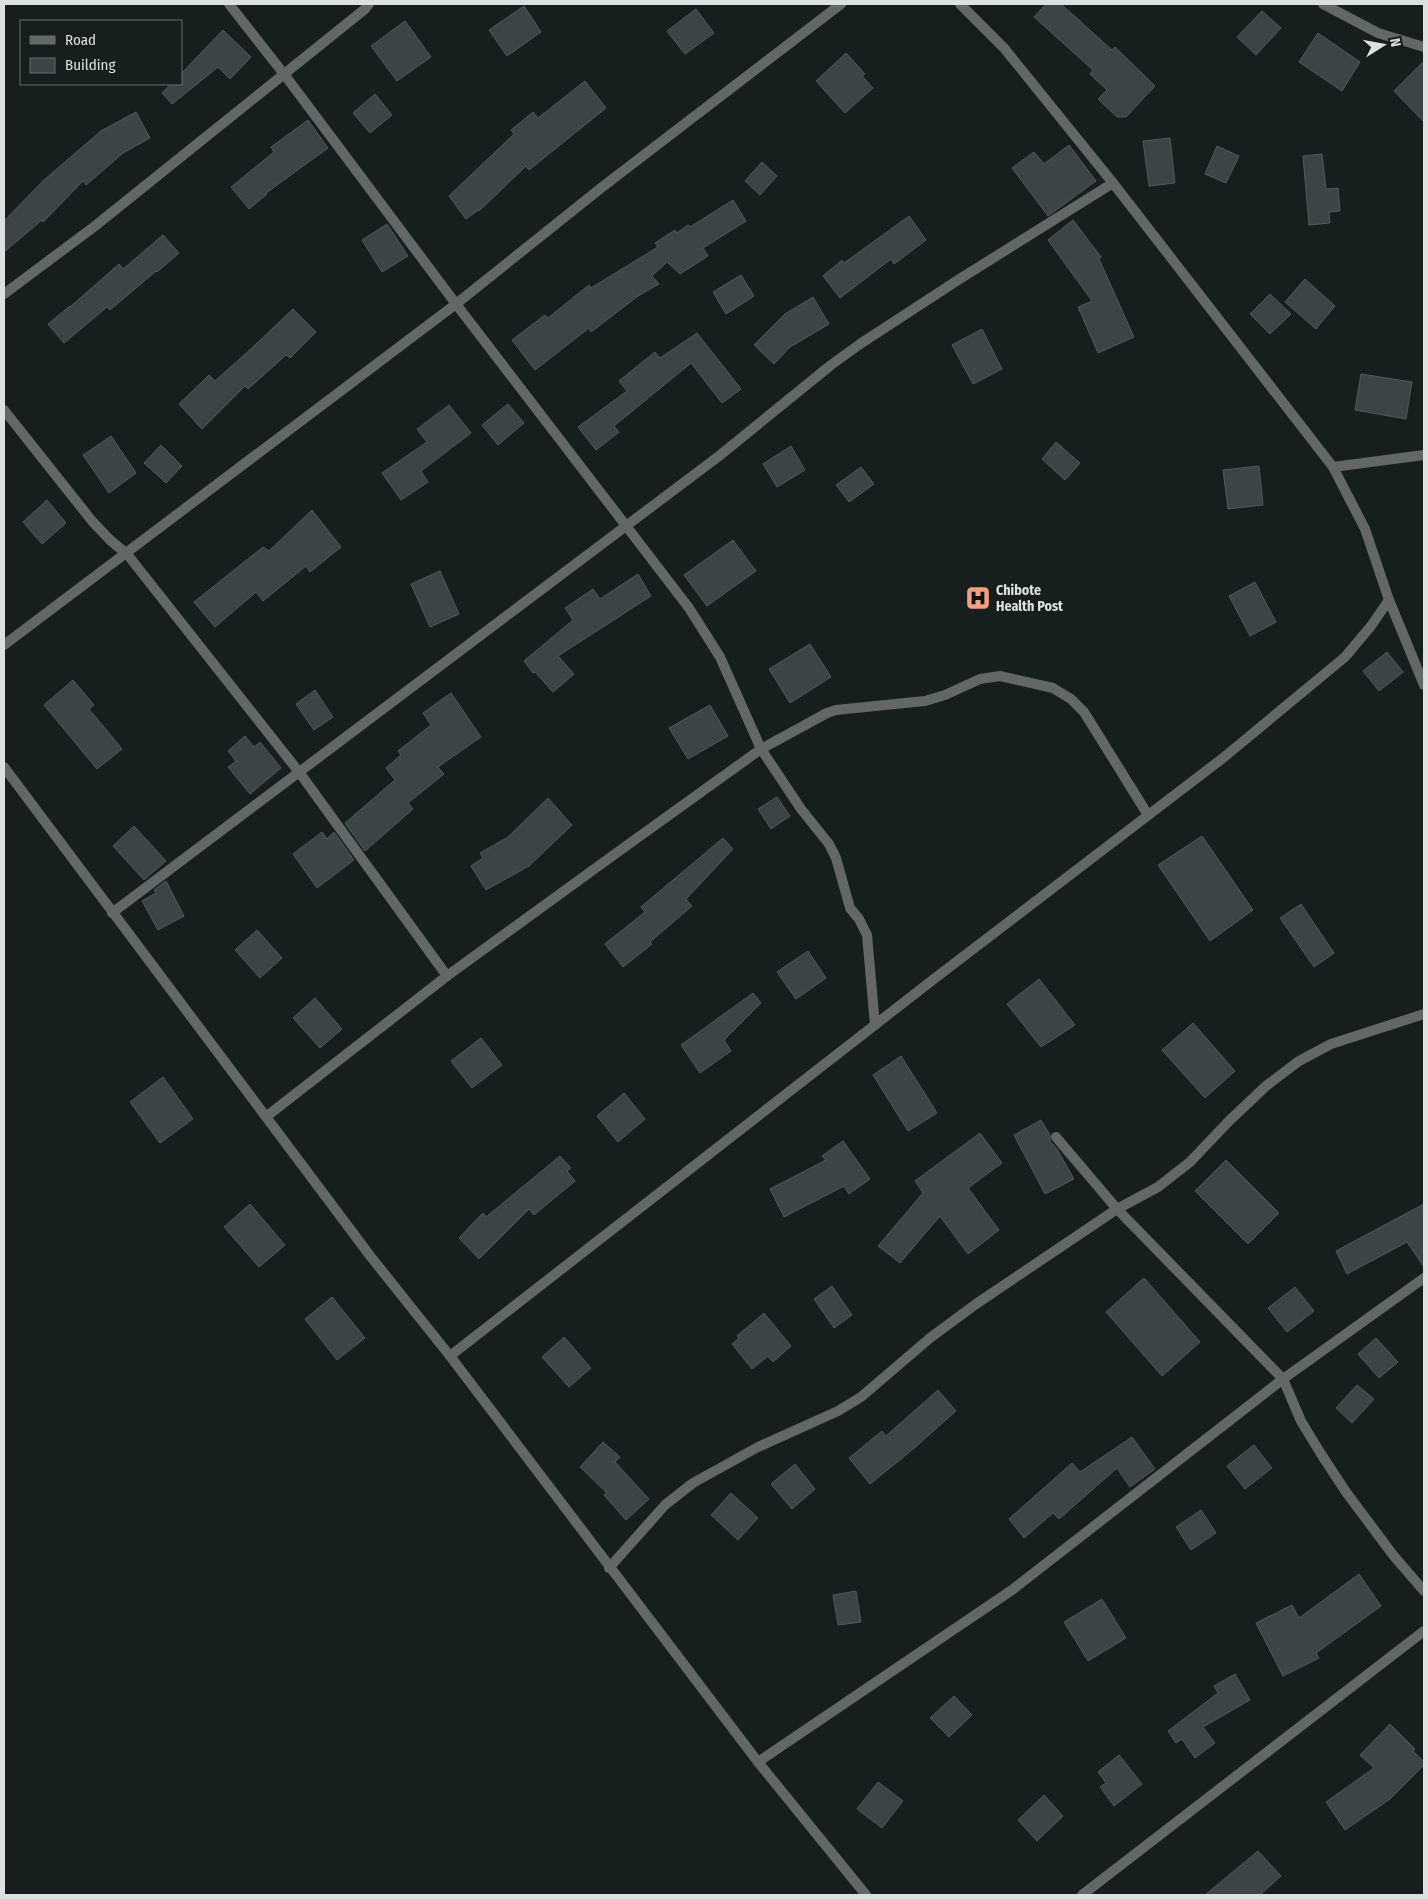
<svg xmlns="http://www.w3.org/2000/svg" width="1428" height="1899" font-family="'Fira Sans Condensed',sans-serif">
  <rect width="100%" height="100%" fill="#171e1e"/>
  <g fill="#3d4445" stroke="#535a5b">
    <path d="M 1046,4 L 1061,4 L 1112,50 L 1115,47 L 1155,86 L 1126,117 L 1117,117 L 1098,99 L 1107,90 L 1090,74 L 1093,70 L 1034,17 Z"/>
    <path d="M 524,6 L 541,32 L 507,56 L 489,30 Z"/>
    <path d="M 696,9 L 714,33 L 685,54 L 667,31 Z"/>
    <path d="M 1262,11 L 1281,28 L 1256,55 L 1237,37 Z"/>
    <path d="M 405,21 L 431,57 L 397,81 L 371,46 Z"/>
    <path d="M 223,30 L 251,57 L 230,79 L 218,67 L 172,104 L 162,93 L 171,84 L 181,84 L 181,74 Z"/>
    <path d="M 1318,33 L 1360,62 L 1342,91 L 1299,62 Z"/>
    <path d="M 846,53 L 865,74 L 862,76 L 873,88 L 845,113 L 816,81 Z"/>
    <path d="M 1424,61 L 1424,122 L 1394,91 Z"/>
    <path d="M 585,81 L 606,108 L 529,170 L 526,166 L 479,211 L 478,210 L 466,219 L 449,196 L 514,134 L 511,130 L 533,112 L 538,118 Z"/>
    <path d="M 375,94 L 392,115 L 370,133 L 353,113 Z"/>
    <path d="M 136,112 L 150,138 L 123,153 L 86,185 L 83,181 L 43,222 L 42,220 L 4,252 L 4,221 L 44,180 L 101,131 Z"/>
    <path d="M 308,120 L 328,148 L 266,193 L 267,194 L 249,209 L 231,187 L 274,152 L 271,147 Z"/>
    <path d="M 1170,138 L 1175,183 L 1149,186 L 1143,141 Z"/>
    <path d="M 1069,145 L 1096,181 L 1048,216 L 1012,168 L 1034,152 L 1044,164 Z"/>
    <path d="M 1217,146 L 1239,156 L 1226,183 L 1205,174 Z"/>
    <path d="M 1322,154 L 1326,189 L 1338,188 L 1340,211 L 1329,212 L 1330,223 L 1309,225 L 1303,156 Z"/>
    <path d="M 762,162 L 777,176 L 760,195 L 745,181 Z"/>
    <path d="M 733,200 L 746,221 L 703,248 L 708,256 L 680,274 L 667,262 L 652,276 L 659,284 L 638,296 L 591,332 L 589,328 L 535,370 L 512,340 L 545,315 L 548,318 L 589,285 L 591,288 L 658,247 L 655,243 L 675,230 L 677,233 L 688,225 L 690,227 Z"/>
    <path d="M 909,216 L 926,240 L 894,264 L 891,259 L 840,298 L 823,276 L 842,260 L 844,263 Z"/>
    <path d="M 1073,220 L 1101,257 L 1099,259 L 1134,337 L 1098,353 L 1078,307 L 1092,301 L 1048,240 Z"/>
    <path d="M 387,224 L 408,256 L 382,272 L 362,240 Z"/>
    <path d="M 163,235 L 179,253 L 157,272 L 156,271 L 110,310 L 107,307 L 64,343 L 48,324 L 70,306 L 70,307 L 119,264 L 123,269 Z"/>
    <path d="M 741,275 L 754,296 L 726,314 L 713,292 Z"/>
    <path d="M 1305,279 L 1335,306 L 1316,329 L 1285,302 Z"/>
    <path d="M 1270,294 L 1291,314 L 1270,334 L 1250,314 Z"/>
    <path d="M 813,297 L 829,324 L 790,347 L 774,364 L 754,345 L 785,314 Z"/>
    <path d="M 293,309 L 316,332 L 290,358 L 286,355 L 248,389 L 245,386 L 202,429 L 179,404 L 209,375 L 215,381 L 253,347 Z"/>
    <path d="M 982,329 L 1002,369 L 973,384 L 952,345 Z"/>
    <path d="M 697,333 L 741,389 L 722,403 L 691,363 L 614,426 L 619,432 L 596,450 L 578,427 L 627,391 L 619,381 L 655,352 L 660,358 Z"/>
    <path d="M 1361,374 L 1412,382 L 1406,419 L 1355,410 Z"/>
    <path d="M 508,404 L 524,423 L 498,445 L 482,425 Z"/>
    <path d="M 449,405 L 471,433 L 421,471 L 428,482 L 401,500 L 382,473 L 427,442 L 417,429 Z"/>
    <path d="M 111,436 L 136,473 L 109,493 L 83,455 Z"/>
    <path d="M 1056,442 L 1080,463 L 1065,480 L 1042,459 Z"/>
    <path d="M 161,445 L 182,466 L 166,483 L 144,463 Z"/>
    <path d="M 791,446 L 805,470 L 777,487 L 763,464 Z"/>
    <path d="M 1259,466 L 1263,505 L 1228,509 L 1223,470 Z"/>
    <path d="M 861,467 L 874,484 L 849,502 L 836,485 Z"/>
    <path d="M 47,500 L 66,523 L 42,544 L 23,522 Z"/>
    <path d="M 312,510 L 341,547 L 310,572 L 306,566 L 263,601 L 256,592 L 215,627 L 194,602 L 263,547 L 269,551 Z"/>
    <path d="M 733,540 L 756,571 L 707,606 L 684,575 Z"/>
    <path d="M 440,571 L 459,614 L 430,627 L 411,584 Z"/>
    <path d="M 638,574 L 651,596 L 558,656 L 574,674 L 553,692 L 535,672 L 533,673 L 524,661 L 573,620 L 565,608 L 593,589 L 600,599 Z"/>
    <path d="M 1255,582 L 1276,622 L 1250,636 L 1229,596 Z"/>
    <path d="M 810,644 L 831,677 L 790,703 L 769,669 Z"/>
    <path d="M 1387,652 L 1403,672 L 1379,691 L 1363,671 Z"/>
    <path d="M 73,680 L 94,705 L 89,709 L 122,749 L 97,769 L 44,705 Z"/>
    <path d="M 315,690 L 333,717 L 314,730 L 296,704 Z"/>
    <path d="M 451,693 L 481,737 L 438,767 L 444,774 L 408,803 L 413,809 L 365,851 L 345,823 L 395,780 L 386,768 L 401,755 L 398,751 L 431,725 L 423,713 Z"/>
    <path d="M 710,705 L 728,736 L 688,759 L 669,728 Z"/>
    <path d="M 245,736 L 254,747 L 260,742 L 281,768 L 250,794 L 228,767 L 236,761 L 228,751 Z"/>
    <path d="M 777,797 L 790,816 L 771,829 L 758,809 Z"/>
    <path d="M 548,798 L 572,825 L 529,866 L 486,890 L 471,866 L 483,858 L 480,853 L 508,837 Z"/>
    <path d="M 134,826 L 166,861 L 144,880 L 113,846 Z"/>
    <path d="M 322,832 L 327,839 L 334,832 L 354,860 L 317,888 L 293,854 Z"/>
    <path d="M 1202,836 L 1253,910 L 1210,941 L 1158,865 Z"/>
    <path d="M 723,838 L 733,849 L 686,899 L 692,906 L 650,942 L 652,944 L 623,967 L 605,944 L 645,912 L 641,907 Z"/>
    <path d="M 166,881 L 184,916 L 158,930 L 142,901 L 156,893 L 154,890 Z"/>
    <path d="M 1301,904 L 1334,953 L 1314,967 L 1280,918 Z"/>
    <path d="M 257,930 L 282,958 L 260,978 L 235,950 Z"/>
    <path d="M 808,951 L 826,978 L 796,999 L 777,972 Z"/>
    <path d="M 1039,979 L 1075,1025 L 1041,1047 L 1007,1004 Z"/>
    <path d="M 753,993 L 761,1003 L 724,1040 L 731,1051 L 700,1073 L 681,1045 Z"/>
    <path d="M 315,998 L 342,1029 L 320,1048 L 293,1018 Z"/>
    <path d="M 1193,1023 L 1235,1071 L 1205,1098 L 1162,1050 Z"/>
    <path d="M 481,1038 L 502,1065 L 472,1088 L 451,1061 Z"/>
    <path d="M 901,1056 L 937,1113 L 908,1131 L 873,1075 Z"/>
    <path d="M 163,1077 L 193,1119 L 160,1143 L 130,1102 Z"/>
    <path d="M 624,1093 L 645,1119 L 618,1142 L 597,1116 Z"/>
    <path d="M 1041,1120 L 1050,1135 L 1050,1141 L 1057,1149 L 1074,1179 L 1045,1194 L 1014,1135 Z"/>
    <path d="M 980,1133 L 1002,1163 L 968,1188 L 999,1230 L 968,1254 L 940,1216 L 900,1263 L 878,1246 L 923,1193 L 915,1181 Z"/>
    <path d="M 843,1141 L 870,1179 L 849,1194 L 844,1186 L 784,1217 L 770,1189 L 826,1160 L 822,1156 Z"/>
    <path d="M 560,1156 L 571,1168 L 567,1171 L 575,1181 L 534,1215 L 529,1209 L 479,1259 L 459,1238 L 483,1213 L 486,1217 Z"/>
    <path d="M 1226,1160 L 1279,1213 L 1248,1244 L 1195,1191 Z"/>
    <path d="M 250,1204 L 285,1245 L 259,1267 L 224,1227 Z"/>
    <path d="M 1424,1204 L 1424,1267 L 1407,1242 L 1347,1274 L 1336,1251 Z"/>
    <path d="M 1144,1278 L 1200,1342 L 1162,1376 L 1106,1312 Z"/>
    <path d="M 832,1286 L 852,1315 L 834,1328 L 814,1299 Z"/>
    <path d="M 1295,1287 L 1314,1311 L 1287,1332 L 1268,1308 Z"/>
    <path d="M 332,1297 L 365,1338 L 337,1360 L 305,1319 Z"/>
    <path d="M 764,1313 L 791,1346 L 773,1362 L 768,1356 L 752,1369 L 732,1344 L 739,1338 L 737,1336 Z"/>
    <path d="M 564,1337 L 591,1368 L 569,1387 L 542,1357 Z"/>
    <path d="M 1376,1338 L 1398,1362 L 1379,1378 L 1358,1354 Z"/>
    <path d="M 1357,1385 L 1374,1399 L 1352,1423 L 1336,1408 Z"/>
    <path d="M 938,1390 L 956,1411 L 912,1450 L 870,1484 L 849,1458 L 882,1431 L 886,1436 Z"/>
    <path d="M 1132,1437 L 1155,1469 L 1130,1487 L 1117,1468 L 1059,1519 L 1053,1513 L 1024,1538 L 1009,1519 L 1072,1463 L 1080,1472 Z"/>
    <path d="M 603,1442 L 620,1457 L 615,1462 L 649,1499 L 626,1520 L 604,1495 L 607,1493 L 580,1467 Z"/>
    <path d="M 1254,1445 L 1272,1468 L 1245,1489 L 1227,1466 Z"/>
    <path d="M 795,1464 L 815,1489 L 792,1509 L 771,1484 Z"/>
    <path d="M 731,1493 L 758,1518 L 738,1540 L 711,1515 Z"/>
    <path d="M 1201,1510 L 1216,1533 L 1191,1550 L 1176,1527 Z"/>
    <path d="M 1359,1574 L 1381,1606 L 1316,1653 L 1319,1658 L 1283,1676 L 1256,1623 L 1292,1605 L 1299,1618 Z"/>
    <path d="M 856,1591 L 861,1622 L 838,1625 L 833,1595 Z"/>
    <path d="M 1102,1599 L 1126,1638 L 1088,1661 L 1064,1622 Z"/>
    <path d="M 1235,1674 L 1250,1700 L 1203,1727 L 1215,1743 L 1195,1758 L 1182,1739 L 1176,1743 L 1168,1731 L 1218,1693 L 1214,1686 Z"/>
    <path d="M 954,1696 L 972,1715 L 949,1737 L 930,1718 Z"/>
    <path d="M 1390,1724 L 1415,1749 L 1413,1751 L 1424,1762 L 1424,1765 L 1390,1799 L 1345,1830 L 1326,1802 L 1374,1768 L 1360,1755 Z"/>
    <path d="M 1119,1755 L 1142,1784 L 1114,1806 L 1100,1787 L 1106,1783 L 1098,1772 Z"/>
    <path d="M 878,1782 L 903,1801 L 882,1828 L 857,1809 Z"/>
    <path d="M 1044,1795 L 1063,1816 L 1037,1841 L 1018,1820 Z"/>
    <path d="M 1258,1851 L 1281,1876 L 1260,1895 L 1205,1895 Z"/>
  </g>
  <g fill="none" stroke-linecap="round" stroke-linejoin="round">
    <g stroke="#646767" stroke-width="10">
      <path d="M 229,4 L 284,74 L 456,304 L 689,608 L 720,657 L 761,749 L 801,809 L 829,844 L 836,858 L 850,908 L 859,919 L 867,935 L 875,1025"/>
      <path d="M 960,4 L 1004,48 L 1113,183 L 1333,467 L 1365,529 L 1389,600 L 1424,685"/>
      <path d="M 1323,4 L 1378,33 L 1424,47"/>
      <path d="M 4,294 L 95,226 L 365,9 L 369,4"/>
      <path d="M 4,410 L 92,521 L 111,541 L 127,554 L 299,772 L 447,976"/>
      <path d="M 1333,467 L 1424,455"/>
      <path d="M 4,645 L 456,304 L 601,188 L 841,4"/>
      <path d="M 4,767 L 371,1257 L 450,1356 L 758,1762 L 866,1895"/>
      <path d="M 112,913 L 719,456 L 831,365 L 860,344 L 958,280 L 1113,183"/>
      <path d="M 267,1116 L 447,976 L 615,854 L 761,749 L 827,713 L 836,710 L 925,701 L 945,695 L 980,679 L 1000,676 L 1053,688 L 1071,699 L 1084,712 L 1148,815"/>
      <path d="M 1056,1137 L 1117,1209 L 1283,1379 L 1301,1421 L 1321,1454 L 1346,1492 L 1393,1555 L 1424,1591"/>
      <path d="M 450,1356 L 930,982 L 1223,758 L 1345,657 L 1371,626 L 1389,600"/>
      <path d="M 609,1568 L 665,1505 L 693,1483 L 758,1447 L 838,1411 L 861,1397 L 930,1338 L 976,1304 L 1117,1209 L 1158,1187 L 1190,1162 L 1229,1121 L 1266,1086 L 1299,1061 L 1331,1044 L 1424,1014"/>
      <path d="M 758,1762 L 1012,1590 L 1283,1379 L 1424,1278"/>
      <path d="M 1082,1895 L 1424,1631"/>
    </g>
  </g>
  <defs>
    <symbol id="hospital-square" viewBox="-11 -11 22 22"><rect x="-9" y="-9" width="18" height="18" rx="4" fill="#f39f84" stroke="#171e1e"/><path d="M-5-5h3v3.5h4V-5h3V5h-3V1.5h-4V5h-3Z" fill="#111"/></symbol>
  </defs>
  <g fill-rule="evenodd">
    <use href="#hospital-square" x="964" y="584" width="28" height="28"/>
  </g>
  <g text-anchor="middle" stroke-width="4" stroke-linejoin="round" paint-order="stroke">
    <g font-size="14" font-weight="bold" fill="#dbe0e0" stroke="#171e1e" text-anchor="start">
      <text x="996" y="595">Chibote<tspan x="996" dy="16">Health Post</tspan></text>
    </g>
  </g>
  <rect width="1428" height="1899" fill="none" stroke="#dbe0e0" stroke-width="10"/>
  <rect x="20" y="20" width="162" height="65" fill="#171e1e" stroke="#656c6c"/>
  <rect x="30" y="36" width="25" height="8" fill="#646767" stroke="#656c6c"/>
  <text x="65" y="45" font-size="15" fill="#dbe0e0">Road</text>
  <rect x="30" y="58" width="25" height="15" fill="#3d4445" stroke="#656c6c"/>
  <text x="65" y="70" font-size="15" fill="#dbe0e0">Building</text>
  <g transform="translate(1383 45) rotate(79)" stroke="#171e1e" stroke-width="4" paint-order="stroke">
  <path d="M0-4L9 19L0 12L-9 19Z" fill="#dbe0e0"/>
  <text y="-8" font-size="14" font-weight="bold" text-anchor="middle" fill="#dbe0e0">N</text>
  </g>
</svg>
